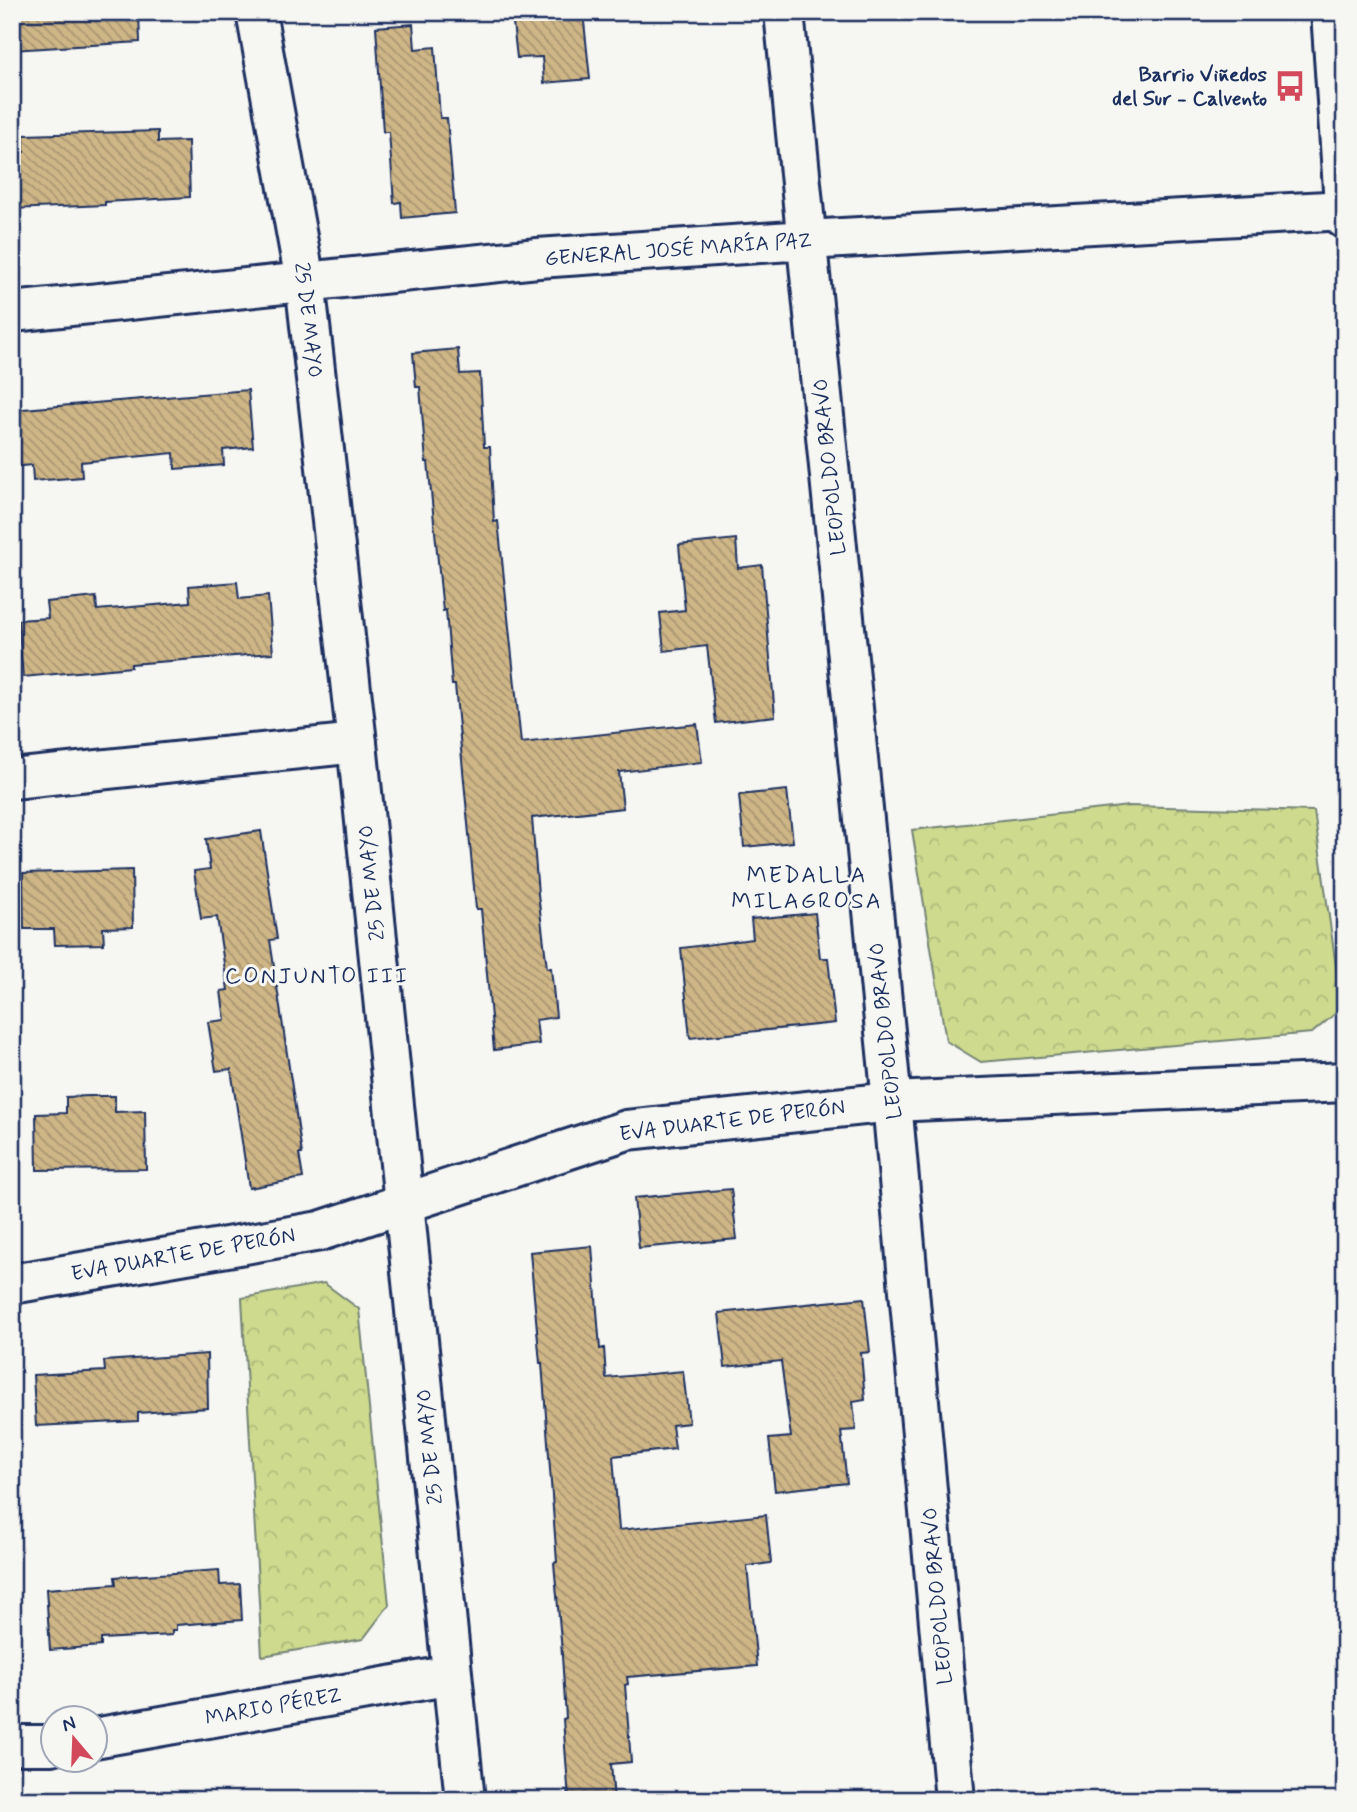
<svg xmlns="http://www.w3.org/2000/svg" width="1357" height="1812" font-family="Mynerve,sans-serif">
  <defs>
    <pattern id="park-crowns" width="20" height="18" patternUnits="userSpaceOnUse" patternTransform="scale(1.75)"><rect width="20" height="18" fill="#ceda8d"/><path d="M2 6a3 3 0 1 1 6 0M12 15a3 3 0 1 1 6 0" fill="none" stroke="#b0bb7c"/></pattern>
    <pattern id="building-back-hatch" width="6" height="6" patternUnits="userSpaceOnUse" patternTransform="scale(1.75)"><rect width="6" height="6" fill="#cfb686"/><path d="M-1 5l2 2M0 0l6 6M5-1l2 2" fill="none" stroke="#a79471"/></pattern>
  </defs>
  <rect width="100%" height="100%" fill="#f6f6f2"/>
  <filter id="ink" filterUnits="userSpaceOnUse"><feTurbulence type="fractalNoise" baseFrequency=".0143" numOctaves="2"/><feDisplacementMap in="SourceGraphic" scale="14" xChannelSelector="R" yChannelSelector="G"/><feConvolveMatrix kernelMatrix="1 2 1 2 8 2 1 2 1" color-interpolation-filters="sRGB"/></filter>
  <g filter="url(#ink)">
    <g fill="url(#park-crowns)" stroke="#748476" stroke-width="2">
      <path d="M 1129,806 L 1314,811 L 1342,1008 L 1312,1033 L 981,1062 L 946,1041 L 912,830 Z"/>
      <path d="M 324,1283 L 359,1309 L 389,1605 L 363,1639 L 262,1656 L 242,1298 Z"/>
    </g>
    <g fill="url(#building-back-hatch)" stroke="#1b2f5e" stroke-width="2">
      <path d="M 12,12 L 139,12 L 140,42 L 12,50 Z"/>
      <path d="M 533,12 L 583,12 L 590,79 L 544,83 L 542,57 L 517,58 L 512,14 Z"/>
      <path d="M 413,24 L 415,49 L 435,47 L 440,118 L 447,118 L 455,213 L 402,218 L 401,202 L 394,203 L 389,132 L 383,132 L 376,27 Z"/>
      <path d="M 158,131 L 158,142 L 188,141 L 190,197 L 105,202 L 105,205 L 12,209 L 12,152 L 24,152 L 24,135 Z"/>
      <path d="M 458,349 L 460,374 L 480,373 L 484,447 L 490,447 L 494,522 L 498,521 L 521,743 L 697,724 L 702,762 L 619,772 L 623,808 L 532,818 L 538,894 L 547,968 L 551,968 L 556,1017 L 536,1020 L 539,1044 L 494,1050 L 481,909 L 476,909 L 455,685 L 452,685 L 446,610 L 443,611 L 428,462 L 426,462 L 420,387 L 416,387 L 413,353 Z"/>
      <path d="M 248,390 L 253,447 L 223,450 L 224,465 L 175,469 L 174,453 L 81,462 L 82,477 L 33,481 L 32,465 L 12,467 L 12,410 Z"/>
      <path d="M 736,539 L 738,568 L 762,565 L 775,716 L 716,723 L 707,646 L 664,651 L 660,613 L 685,610 L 679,545 Z"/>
      <path d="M 237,582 L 239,599 L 268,596 L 273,653 L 131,664 L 131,667 L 23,677 L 18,620 L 48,618 L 46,602 L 96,597 L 97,610 L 190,602 L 189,586 Z"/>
      <path d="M 787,790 L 793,842 L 744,847 L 739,795 Z"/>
      <path d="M 261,831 L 277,939 L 270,940 L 302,1154 L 299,1154 L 303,1178 L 249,1188 L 231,1069 L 216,1071 L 208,1022 L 225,1020 L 221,991 L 228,990 L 217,917 L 201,919 L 194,871 L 210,869 L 206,839 Z"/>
      <path d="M 132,870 L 133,927 L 103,928 L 104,944 L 55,945 L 54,929 L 24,929 L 23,873 Z"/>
      <path d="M 815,913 L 820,958 L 828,958 L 835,1023 L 690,1038 L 681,948 L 753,939 L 751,919 Z"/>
      <path d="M 89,1096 L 115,1096 L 115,1112 L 145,1111 L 146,1169 L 37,1170 L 36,1114 L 66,1113 L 66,1097 Z"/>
      <path d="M 731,1189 L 737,1239 L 639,1248 L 634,1198 Z"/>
      <path d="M 592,1246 L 600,1349 L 604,1348 L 606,1378 L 683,1371 L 689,1423 L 672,1425 L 675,1449 L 613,1456 L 619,1530 L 766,1515 L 771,1563 L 747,1566 L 757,1666 L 627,1677 L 628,1684 L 625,1685 L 631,1762 L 611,1764 L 614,1800 L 569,1800 L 563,1719 L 566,1718 L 561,1640 L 554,1563 L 557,1562 L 542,1363 L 540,1363 L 530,1252 Z"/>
      <path d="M 864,1298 L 870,1352 L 861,1353 L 865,1400 L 853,1402 L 856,1430 L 841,1431 L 847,1483 L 775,1491 L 769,1439 L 791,1437 L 781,1361 L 725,1367 L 719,1313 Z"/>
      <path d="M 207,1354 L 208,1408 L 138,1413 L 138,1421 L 36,1426 L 33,1375 L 105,1371 L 104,1361 Z"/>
      <path d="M 219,1570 L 220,1585 L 240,1584 L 242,1620 L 176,1625 L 176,1630 L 172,1630 L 172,1635 L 101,1639 L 101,1646 L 50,1650 L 46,1589 L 116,1584 L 115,1577 Z"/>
    </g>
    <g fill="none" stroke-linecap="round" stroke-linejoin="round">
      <defs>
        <g id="minor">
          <path d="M 256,12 L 305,281 L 357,743 L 465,1800"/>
          <path d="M 784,12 L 892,1102 L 955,1800"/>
          <path d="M 1331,12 L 1345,219"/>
          <path d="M 12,312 L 538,258 L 806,240 L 1345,210"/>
          <path d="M 12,779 L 357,743"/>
          <path d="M 12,1284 L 320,1231 L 627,1130 L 892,1102 L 1345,1082"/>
          <path d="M 94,1738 L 452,1675"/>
          <path d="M 12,1745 L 52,1745"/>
        </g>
      </defs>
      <use href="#minor" stroke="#1b2f5e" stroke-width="44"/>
      <use href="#minor" stroke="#f6f6f2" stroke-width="38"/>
    </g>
  </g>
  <defs>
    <symbol id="bus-bare" viewBox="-9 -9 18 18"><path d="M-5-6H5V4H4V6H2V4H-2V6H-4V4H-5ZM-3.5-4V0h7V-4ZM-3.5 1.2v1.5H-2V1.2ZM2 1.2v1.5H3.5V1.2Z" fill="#d1495b" stroke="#f6f6f2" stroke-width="2.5" paint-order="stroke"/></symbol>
  </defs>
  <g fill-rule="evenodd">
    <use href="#bus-bare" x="1268" y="64" width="44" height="44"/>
  </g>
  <g text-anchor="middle" stroke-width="6" stroke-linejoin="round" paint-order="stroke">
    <g font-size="21" font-weight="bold" fill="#1b2f5e" stroke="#f6f6f2" text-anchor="end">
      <text x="1267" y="81">Barrio Viñedos<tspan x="1267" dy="24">del Sur - Calvento</tspan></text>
    </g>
    <g font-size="21" fill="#1b2f5e" stroke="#f6f6f2">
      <text transform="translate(678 249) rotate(-4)" y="7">GENERAL JOSÉ MARÍA PAZ</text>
      <text transform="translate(309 320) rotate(83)" y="7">25 DE MAYO</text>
      <text transform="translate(829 467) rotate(-96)" y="7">LEOPOLDO BRAVO</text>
      <text transform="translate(371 883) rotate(-96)" y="7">25 DE MAYO</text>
      <text transform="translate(885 1031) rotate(-96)" y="7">LEOPOLDO BRAVO</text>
      <text transform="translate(732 1120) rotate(-7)" y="7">EVA DUARTE DE PERÓN</text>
      <text transform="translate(183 1254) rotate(-10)" y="7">EVA DUARTE DE PERÓN</text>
      <text transform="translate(429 1447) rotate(-96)" y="7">25 DE MAYO</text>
      <text transform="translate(937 1596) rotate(-95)" y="7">LEOPOLDO BRAVO</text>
      <text transform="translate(273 1706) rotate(-10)" y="7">MARIO PÉREZ</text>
    </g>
    <g font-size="23" letter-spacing="2" fill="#1b2f5e" stroke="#f6f6f2">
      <text x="807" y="882">MEDALLA<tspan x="807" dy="26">MILAGROSA</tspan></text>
      <text x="317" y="983">CONJUNTO III</text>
    </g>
  </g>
  <rect width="1357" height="1812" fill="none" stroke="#f6f6f2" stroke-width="42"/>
  <rect x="21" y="21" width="1315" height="1770" fill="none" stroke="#1b2f5e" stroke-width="2.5" filter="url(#ink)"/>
  <g transform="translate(74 1739) rotate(341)"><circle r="33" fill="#f6f6f2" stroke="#9ea6b7" stroke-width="2"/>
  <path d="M0-5L12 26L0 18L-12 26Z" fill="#d1495b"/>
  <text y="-10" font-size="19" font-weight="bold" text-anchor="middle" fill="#1b2f5e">N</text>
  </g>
</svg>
